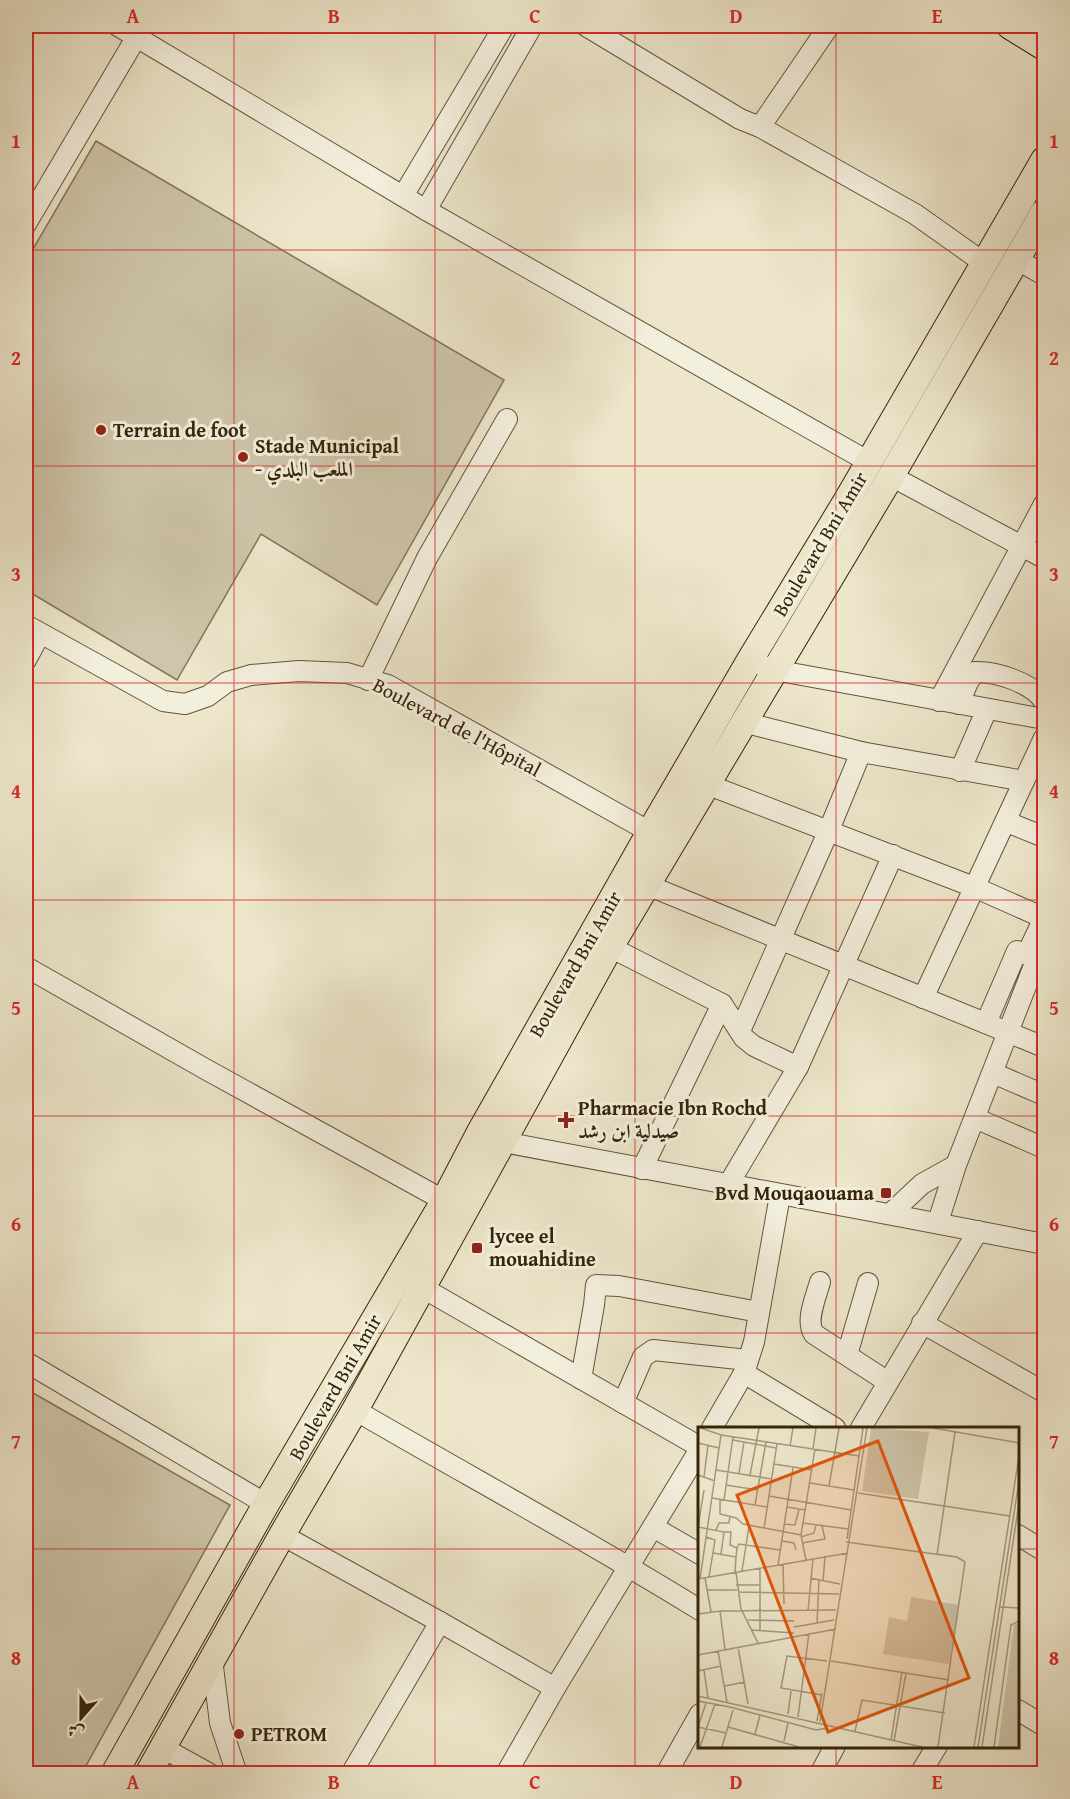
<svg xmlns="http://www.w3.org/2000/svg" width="1070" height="1799" font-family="'Gentium Book Plus',Amiri,serif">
  <rect width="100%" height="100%" fill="#ede6cb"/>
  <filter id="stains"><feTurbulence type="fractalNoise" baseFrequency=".00333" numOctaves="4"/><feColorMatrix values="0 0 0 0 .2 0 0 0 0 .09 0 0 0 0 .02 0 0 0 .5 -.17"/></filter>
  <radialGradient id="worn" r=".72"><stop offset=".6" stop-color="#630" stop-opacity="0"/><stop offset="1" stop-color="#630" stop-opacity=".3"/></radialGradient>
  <g fill="#cec5aa" stroke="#82745a" stroke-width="1.5">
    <path d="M 96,141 L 504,380 L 377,605 L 261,534 L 177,680 L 26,590 L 26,261 Z"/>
    <path d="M 26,1389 L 230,1505 L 82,1773 L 26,1773 Z"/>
  </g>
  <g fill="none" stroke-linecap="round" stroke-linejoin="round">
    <defs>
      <g id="minor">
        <path d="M 118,26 L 426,210 L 869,462"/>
        <path d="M 586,26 L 740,119 L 760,127 L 829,26"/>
        <path d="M 760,127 L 915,214 L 984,263"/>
        <path d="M 403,196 L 504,26"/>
        <path d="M 426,210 L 532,26"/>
        <path d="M 26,224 L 143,26"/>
        <path d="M 1016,259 L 1044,275"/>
        <path d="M 891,476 L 1044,558"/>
        <path d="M 26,625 L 163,701 L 185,704 L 208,696 L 227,682 L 251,675 L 299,671 L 347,673 L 388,685 L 650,832"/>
        <path d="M 26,660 L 40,634"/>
        <path d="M 763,666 L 774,670 L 1044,719"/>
        <path d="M 368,680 L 427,558 L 507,419"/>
        <path d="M 939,701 L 1044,504"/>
        <path d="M 959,704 L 968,682 L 975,672 C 996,671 1032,683 1044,701"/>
        <path d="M 743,722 L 861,752 L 1024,781"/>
        <path d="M 960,771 L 987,709"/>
        <path d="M 706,784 L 974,887 L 1044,918"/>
        <path d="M 1007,822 L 1044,837"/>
        <path d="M 647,885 L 1044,1047"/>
        <path d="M 610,947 L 722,1004 L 744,1038 L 754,1046 L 798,1067"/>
        <path d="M 1027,954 L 1044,918"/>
        <path d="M 26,967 L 207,1070 L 456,1207"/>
        <path d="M 923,998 L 1044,738"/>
        <path d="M 740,1031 L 829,830 L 861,752"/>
        <path d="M 993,1073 L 1044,1095"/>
        <path d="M 975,1118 L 1044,1148"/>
        <path d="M 491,1137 L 503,1142 C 684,1176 864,1209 1044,1244"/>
        <path d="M 642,1169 L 722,1004"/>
        <path d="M 728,1185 L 798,1067 L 893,855"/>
        <path d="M 890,1214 L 922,1184 L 956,1165"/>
        <path d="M 938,1222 L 956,1165 L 1037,958 L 1017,951 L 986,1023"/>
        <path d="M 820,1282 C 816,1297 805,1321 814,1334 L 888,1382"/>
        <path d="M 423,1288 L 700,1447"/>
        <path d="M 922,1323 L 1044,1392"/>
        <path d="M 847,1355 L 868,1283"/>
        <path d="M 26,1362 L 266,1504"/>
        <path d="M 744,1373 L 835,1428"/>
        <path d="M 581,1379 L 594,1305 L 596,1285 L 619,1286 L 759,1312"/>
        <path d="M 623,1403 L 643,1357 L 653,1350 L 748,1360"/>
        <path d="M 355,1410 C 470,1477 587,1540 700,1610"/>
        <path d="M 712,1428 L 744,1373 L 754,1342 L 780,1195"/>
        <path d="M 861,1428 L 978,1231"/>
        <path d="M 653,1527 L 700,1554"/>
        <path d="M 282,1535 L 440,1622 L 555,1688"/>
        <path d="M 1018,1535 L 1044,1551"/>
        <path d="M 212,1659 L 220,1723 L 237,1774"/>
        <path d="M 1018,1710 L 1044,1726"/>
        <path d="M 163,1748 L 210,1774"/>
        <path d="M 351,1774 L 440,1622"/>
        <path d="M 506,1774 L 555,1688 L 700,1449"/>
        <path d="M 666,1774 L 700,1714"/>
        <path d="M 820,1774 L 835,1746"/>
        <path d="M 920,1774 L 937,1746"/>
      </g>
      <g id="major">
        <path d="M 1010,26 L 1044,47"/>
        <path d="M 114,1774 L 266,1504 L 444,1201 L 480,1132 L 650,832 L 750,660 L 847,500 L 1044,160"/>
        <path d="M 148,1774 L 282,1535 L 355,1410 L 610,947 L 891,476 L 1044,212"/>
      </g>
    </defs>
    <use href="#minor" stroke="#64543a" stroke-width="22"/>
    <use href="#major" stroke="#362409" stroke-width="28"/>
    <use href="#minor" stroke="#f3efdd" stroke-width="20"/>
    <use href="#major" stroke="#ede6cb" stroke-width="26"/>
  </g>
  <path fill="none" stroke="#d62828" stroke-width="1.5" stroke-opacity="0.55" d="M 234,26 L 234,1774M 435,26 L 435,1774M 635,26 L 635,1774M 836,26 L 836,1428M 26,250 L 1044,250M 26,466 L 1044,466M 26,683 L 1044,683M 26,900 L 1044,900M 26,1116 L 1044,1116M 26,1333 L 1044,1333M 26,1549 L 700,1549M 1018,1549 L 1044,1549M 836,1746 L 836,1774"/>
  <g fill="#8f2418" stroke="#f3efdd" stroke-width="2">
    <circle cx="101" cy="430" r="6"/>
    <circle cx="243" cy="457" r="6"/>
    <path d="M563 1111h6v6h6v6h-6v6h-6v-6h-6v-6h6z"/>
    <rect x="880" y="1187" width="12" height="12" rx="3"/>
    <rect x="471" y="1242" width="12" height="12" rx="3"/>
    <circle cx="239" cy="1734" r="6"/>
  </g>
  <g text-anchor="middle" stroke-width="6" stroke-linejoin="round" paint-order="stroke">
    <g font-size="20" font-weight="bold" fill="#362409" stroke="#f3efdd" text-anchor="start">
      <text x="113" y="437">Terrain de foot</text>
      <text x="255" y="453">Stade Municipal<tspan x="255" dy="23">- الملعب البلدي</tspan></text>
      <text x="578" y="1115">Pharmacie Ibn Rochd<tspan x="578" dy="23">صيدلية ابن رشد</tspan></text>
      <text x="874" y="1200" text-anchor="end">Bvd Mouqaouama</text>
      <text x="489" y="1243">lycee el<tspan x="489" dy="23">mouahidine</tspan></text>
      <text x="251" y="1741">PETROM</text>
    </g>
    <g font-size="20" fill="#362409" stroke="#f3efdd">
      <text transform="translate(820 544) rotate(-59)" y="7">Boulevard Bni Amir</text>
      <text transform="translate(457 727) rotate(28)" y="7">Boulevard de l'Hôpital</text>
      <text transform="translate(575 964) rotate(-60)" y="7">Boulevard Bni Amir</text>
      <text transform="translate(335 1387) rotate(-60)" y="7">Boulevard Bni Amir</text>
    </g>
  </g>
  <g transform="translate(698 1427)">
    <rect width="321" height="321" fill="#ede6cb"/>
    <path d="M 173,1 L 231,5 L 220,72 L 164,64 ZM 213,170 L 261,178 L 251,237 L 185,227 L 191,190 L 209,194 ZM 316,197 L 321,198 L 321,320 L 300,320 Z" fill="#cec5aa"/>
    <path fill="none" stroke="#a4987d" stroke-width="1.5" d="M 3,1 L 23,8 L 161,29M 235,1 L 321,16M 35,13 L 78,21M 0,16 L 21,21M 92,19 L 95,1M 115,22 L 118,1M 76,37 L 114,43M 18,43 L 74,52M 41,46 L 46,15M 0,48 L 17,54M 52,48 L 61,1M 6,50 L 10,18M 112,56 L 156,63M 28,58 L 60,63M 131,59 L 141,1M 6,63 L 0,100 L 26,105 L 23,127M 160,66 L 312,89M 71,69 L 153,83M 14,71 L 69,80M 22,72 L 22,87 L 38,91 L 45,97 L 103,108M 26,73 L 35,10M 57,78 L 68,15M 89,80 L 107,83M 105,96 L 150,102M 86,97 L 97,98 L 101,82M 66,101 L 79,17M 18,103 L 21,96 L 31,96 L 32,89M 26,105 L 33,105 L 32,118 L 39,121 L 38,130M 8,110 L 17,113 L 11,150M 103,110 L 116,106 L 118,98M 149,112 L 165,1M 84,114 L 96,116 L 98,123M 148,115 L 259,130 L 267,135 L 240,320M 104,116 L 127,112 L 124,99M 39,121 L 41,117 L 82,123M 15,126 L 38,130 L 37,146M 239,128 L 257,5M 108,133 L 103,108 L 117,22M 85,137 L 86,177M 80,138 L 95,41M 44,144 L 51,99M 38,145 L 43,182 L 60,216M 7,151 L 13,185M 112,151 L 142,157M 0,152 L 150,126M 2,152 L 23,8M 125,155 L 127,129M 38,158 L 62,158M 9,163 L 39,163M 40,165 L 141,167M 302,180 L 321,181M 22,184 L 138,183M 110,184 L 115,132M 0,187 L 22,184 L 27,223M 48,193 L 96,194M 119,196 L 121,153M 96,200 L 136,193M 54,203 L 96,206M 62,203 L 62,141M 40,220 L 50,277M 20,224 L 29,275M 0,228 L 138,202M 133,234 L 251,253M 6,243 L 10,271M 0,244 L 23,239M 27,259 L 47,255M 124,268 L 83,261 L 89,229 L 129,234M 0,269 L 224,320M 0,274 L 32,280M 8,276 L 0,300 L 28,306M 32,280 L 118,303 L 130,301M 90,287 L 93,264M 100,290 L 111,206M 119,294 L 124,266M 122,295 L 169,1M 30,300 L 101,320M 157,304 L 164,273 L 247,286M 57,307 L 62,288M 193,313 L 204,245M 86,314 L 90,296M 196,314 L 208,246M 2,320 L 17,277M 24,320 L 35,283M 276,320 L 321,29M 280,320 L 321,54M 284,320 L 321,76M 296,320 L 313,198 L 321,194"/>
    <path fill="#df560c" fill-opacity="0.15" stroke="#df560c" stroke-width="3" d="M 180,14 L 271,251 L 130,305 L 39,68 Z"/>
    <rect width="321" height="321" fill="none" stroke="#362409" stroke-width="3"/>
  </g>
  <rect width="1070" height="1799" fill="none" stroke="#ede6cb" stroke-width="66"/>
  <g transform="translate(81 1718) rotate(201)" stroke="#f3efdd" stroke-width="4.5" paint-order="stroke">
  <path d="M0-4.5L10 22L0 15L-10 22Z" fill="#362409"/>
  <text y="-9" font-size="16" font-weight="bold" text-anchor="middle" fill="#362409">ش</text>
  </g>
  <rect x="33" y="33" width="1004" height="1733" fill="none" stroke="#d62828" stroke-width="2"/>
  <g font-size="20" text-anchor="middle" font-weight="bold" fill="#d62828">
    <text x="133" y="23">A</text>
    <text x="334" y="23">B</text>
    <text x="535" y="23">C</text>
    <text x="736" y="23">D</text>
    <text x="937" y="23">E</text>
    <text x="16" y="148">1</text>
    <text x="1054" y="148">1</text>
    <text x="16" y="365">2</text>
    <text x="1054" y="365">2</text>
    <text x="16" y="581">3</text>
    <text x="1054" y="581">3</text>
    <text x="16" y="798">4</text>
    <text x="1054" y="798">4</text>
    <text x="16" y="1015">5</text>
    <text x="1054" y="1015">5</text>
    <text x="16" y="1231">6</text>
    <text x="1054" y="1231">6</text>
    <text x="16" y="1448">7</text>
    <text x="1054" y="1448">7</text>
    <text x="16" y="1665">8</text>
    <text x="1054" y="1665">8</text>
    <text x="133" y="1789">A</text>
    <text x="334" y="1789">B</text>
    <text x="535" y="1789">C</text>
    <text x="736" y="1789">D</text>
    <text x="937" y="1789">E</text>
  </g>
  <rect width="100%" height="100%" filter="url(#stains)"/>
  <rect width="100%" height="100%" fill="url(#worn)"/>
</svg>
